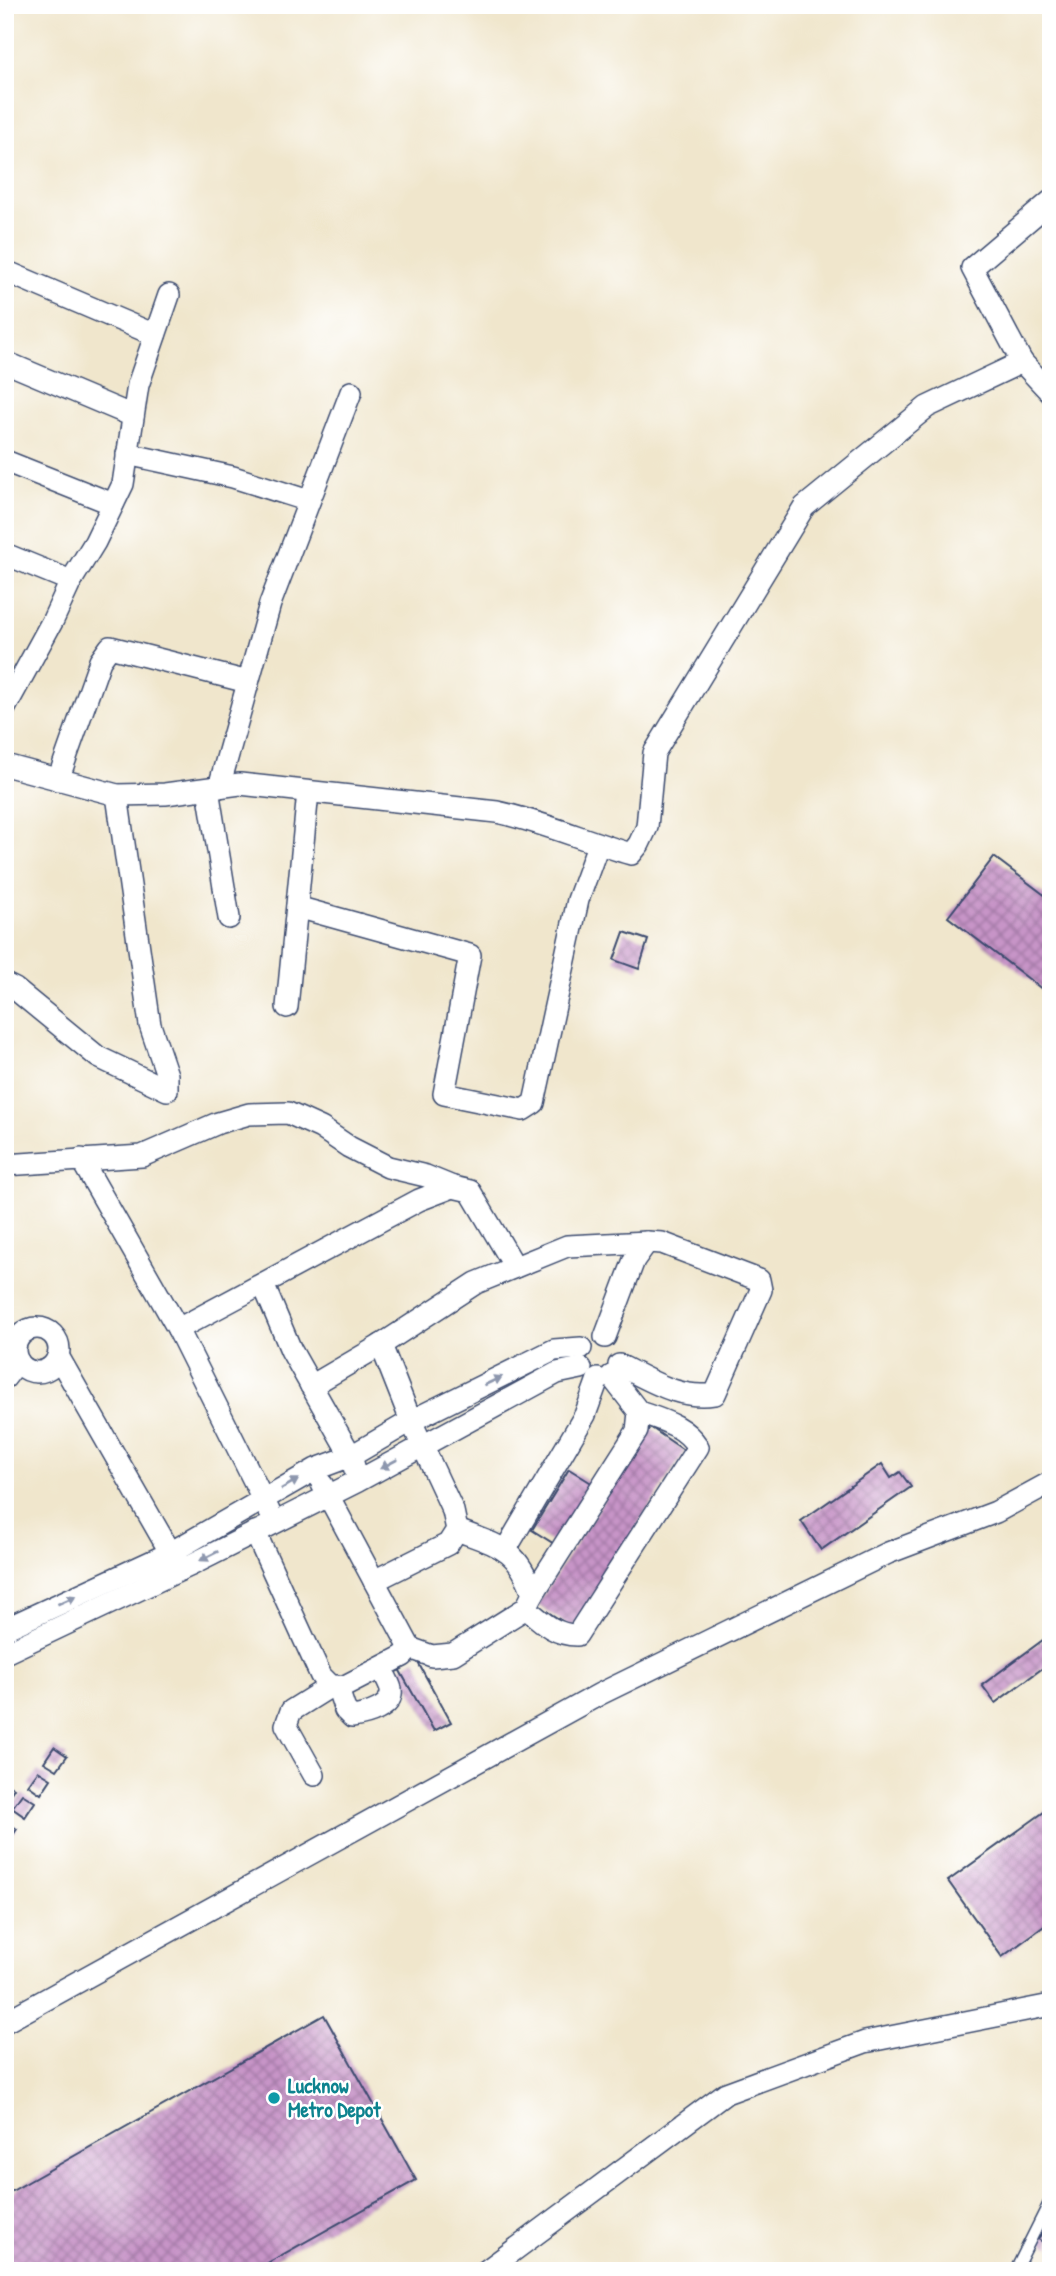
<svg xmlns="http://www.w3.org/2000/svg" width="1056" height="2276" font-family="'Patrick Hand',sans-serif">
  <defs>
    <pattern id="building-cross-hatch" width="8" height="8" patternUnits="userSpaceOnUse" patternTransform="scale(1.75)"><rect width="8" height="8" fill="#c794c7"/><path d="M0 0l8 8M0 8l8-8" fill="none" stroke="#a179a5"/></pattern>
  </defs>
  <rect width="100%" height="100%" fill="#fff"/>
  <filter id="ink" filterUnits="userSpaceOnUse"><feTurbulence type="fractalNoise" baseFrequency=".0143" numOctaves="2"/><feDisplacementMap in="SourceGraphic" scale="14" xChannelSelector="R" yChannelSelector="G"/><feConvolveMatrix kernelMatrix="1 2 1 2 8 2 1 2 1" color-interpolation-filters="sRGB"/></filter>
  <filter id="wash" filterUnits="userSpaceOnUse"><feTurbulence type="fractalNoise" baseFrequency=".00686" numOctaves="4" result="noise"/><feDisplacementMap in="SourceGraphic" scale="28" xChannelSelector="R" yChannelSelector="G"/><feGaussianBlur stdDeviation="1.57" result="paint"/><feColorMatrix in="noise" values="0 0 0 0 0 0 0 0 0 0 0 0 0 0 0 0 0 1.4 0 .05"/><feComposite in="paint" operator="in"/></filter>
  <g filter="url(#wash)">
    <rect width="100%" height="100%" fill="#f0e6cc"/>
    <g id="blocks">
      <g fill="url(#building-cross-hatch)">
        <path d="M 994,857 L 1051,900 L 1051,996 L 948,917 Z"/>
        <path d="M 624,932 L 648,940 L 639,969 L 614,960 Z"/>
        <path d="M 650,1427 L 685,1451 L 573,1628 L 537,1605 Z"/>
        <path d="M 882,1464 L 891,1478 L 900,1472 L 911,1487 L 821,1550 L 801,1521 Z"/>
        <path d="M 569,1469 L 593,1484 L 556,1545 L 532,1530 Z"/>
        <path d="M 1051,1634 L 1051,1662 L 995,1703 L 982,1685 Z"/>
        <path d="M 416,1659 L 451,1722 L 434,1731 L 399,1669 Z"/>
        <path d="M 54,1747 L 67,1756 L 57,1770 L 44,1762 Z"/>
        <path d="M 38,1771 L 51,1779 L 41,1794 L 28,1785 Z"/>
        <path d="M 5,1782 L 14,1788 L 5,1802 Z"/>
        <path d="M 22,1794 L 35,1802 L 25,1817 L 12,1808 Z"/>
        <path d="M 1051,1807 L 1051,1921 L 1002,1957 L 948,1881 Z"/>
        <path d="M 5,1821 L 17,1829 L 7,1844 L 5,1842 Z"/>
        <path d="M 324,2015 L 416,2180 L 253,2271 L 5,2271 L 5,2195 Z"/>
        <path d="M 1051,2220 L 1051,2247 L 1038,2239 Z"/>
      </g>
    </g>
  </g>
  <g filter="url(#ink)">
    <use href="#blocks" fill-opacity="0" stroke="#3b4a6e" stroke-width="2"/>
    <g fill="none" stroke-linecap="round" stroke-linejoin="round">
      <defs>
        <path id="service" d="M 1015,2271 L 1051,2199"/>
        <g id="minor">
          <path d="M 5,271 L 155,335"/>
          <path d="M 5,362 L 133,416"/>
          <path d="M 1022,362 L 972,268 L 1051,201"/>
          <path d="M 127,454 L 233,477 L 309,501"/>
          <path d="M 5,461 L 113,504"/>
          <path d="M 5,554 L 71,581"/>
          <path d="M 5,708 L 53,620 L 71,581 L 95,542 L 123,484 L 138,385 L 169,295"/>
          <path d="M 5,765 L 117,795 L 165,794 L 240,784 L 497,812 C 543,822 586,841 631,854 L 639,844 L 647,827 L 654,753 L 804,507 L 927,407 L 1022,362 L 1051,393"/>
          <path d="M 58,780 L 100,661 L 110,647 L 248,682"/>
          <path d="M 219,787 L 270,604 L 351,392"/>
          <path d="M 208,789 L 229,918"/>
          <path d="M 297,907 L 470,955 L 444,1094 L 523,1110 L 534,1103 L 578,900 L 598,845"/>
          <path d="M 5,984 L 15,989 L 98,1057 L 167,1090 L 167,1075 L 150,1025 L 117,795"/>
          <path d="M 287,1007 L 308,792"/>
          <path d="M 81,1159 L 178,1329"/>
          <path d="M 5,1165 L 142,1156 L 218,1123 L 249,1114 L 288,1113 L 321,1128 L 349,1147 L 388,1167 L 426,1176 L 453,1187"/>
          <path d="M 263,1284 L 291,1350 L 351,1456 L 355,1470"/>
          <circle cx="37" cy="1350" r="22"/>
          <path d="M 605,1337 L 634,1260 L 647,1242 L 662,1243 L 759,1280 L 761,1290 L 715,1394 C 679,1400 650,1380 619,1365"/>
          <path d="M 58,1356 L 177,1564"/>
          <path d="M 5,1378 L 18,1361"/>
          <path d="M 311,1386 L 381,1345 L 476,1283 L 567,1246 L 647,1242"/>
          <path d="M 269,1511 L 178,1329 L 419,1200 L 453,1187 L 470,1191 L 515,1267"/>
          <path d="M 255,1532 L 321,1676 L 331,1686 L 343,1687 L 403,1656 L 410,1648 L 322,1484"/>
          <path d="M 506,1549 L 585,1415 L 598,1379"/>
          <path d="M 374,1581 L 448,1544 L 457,1530 L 453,1511 L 411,1421 L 381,1345"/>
          <path d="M 533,1594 L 637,1431 L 639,1412 L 611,1376"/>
          <path d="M 526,1608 C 542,1622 555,1635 577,1635 L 698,1447 C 684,1425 662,1420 639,1412"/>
          <path d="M 5,1629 L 170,1553 L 316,1469 L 351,1456 L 411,1421 L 554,1350 L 581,1348"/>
          <path d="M 410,1648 L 432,1656 L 453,1654 L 526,1608 L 533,1594 C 518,1548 499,1546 457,1530"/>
          <path d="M 5,1653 L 189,1566 L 358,1481 L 557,1373 L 581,1368"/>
          <path d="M 337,1686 L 345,1710 L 352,1717 C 366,1715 394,1708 391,1689 C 389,1682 384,1674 381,1668"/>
          <path d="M 314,1775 L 286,1725 L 291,1711 L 331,1686"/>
          <path d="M 5,2022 L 600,1694 L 888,1553 L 996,1512 L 1051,1482"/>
          <path d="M 486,2271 L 726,2093 L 865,2042 L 1051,2005"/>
        </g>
      </defs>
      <use href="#service" stroke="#3b4a6e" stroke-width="13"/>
      <use href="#minor" stroke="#3b4a6e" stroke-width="24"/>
      <use href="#service" stroke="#fff" stroke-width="10"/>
      <use href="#minor" stroke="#fff" stroke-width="21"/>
    </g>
    <defs><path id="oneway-solid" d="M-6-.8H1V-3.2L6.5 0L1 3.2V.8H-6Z" transform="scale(1.75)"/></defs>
    <g fill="#8d97ae">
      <use href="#oneway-solid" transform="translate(493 1381) rotate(-26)"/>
      <use href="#oneway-solid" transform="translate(389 1464) rotate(152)"/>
      <use href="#oneway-solid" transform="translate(290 1484) rotate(-30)"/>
      <use href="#oneway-solid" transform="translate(209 1556) rotate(153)"/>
      <use href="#oneway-solid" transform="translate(67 1600) rotate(-24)"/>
    </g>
  </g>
  <circle fill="#0f9aa8" stroke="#fff" stroke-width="2.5" cx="274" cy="2098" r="7"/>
  <g text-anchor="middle" stroke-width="5" stroke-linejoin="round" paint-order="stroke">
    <g font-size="21" font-weight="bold" fill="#0d838f" stroke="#fff" text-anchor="start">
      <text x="288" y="2093">Lucknow<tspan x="288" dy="24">Metro Depot</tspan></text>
    </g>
  </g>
  <rect width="1056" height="2276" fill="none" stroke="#fff" stroke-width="28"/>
</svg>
